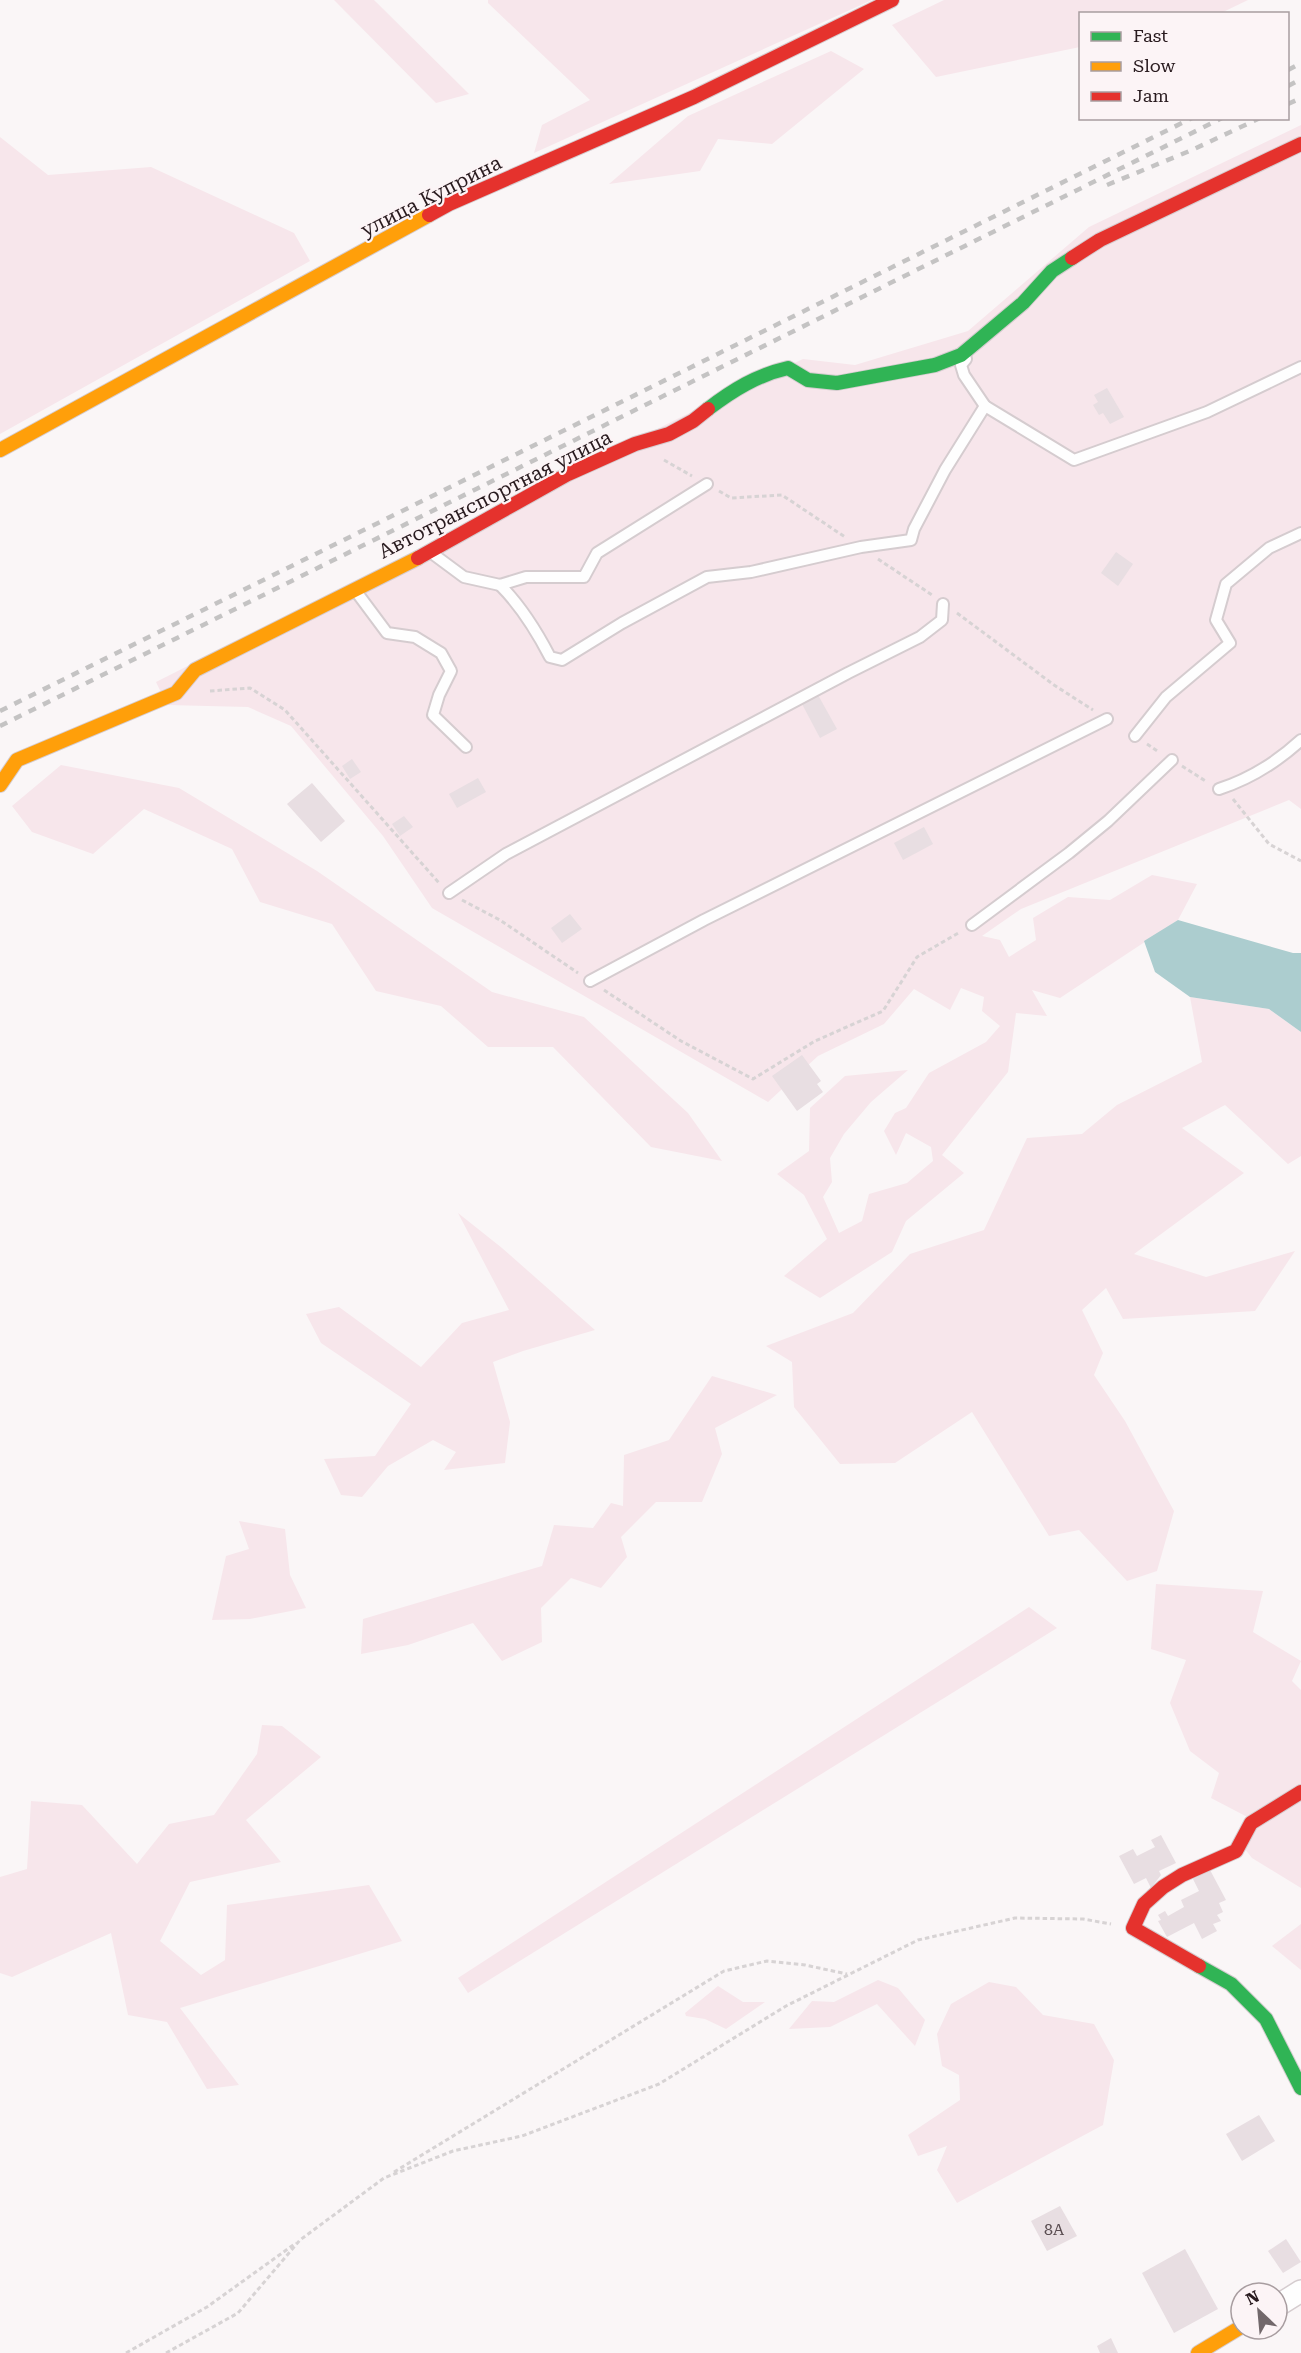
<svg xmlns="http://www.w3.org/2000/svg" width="1301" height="2353" font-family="'Roboto Serif',serif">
  <rect width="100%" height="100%" fill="#faf6f7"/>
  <g fill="#f7e6eb">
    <path d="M 334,0 L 374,0 L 469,94 L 436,103 Z"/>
    <path d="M 488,0 L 872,0 L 534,153 L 542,125 L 590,100 L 488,3 Z"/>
    <path d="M 944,0 L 1248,0 L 1221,13 L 1080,14 L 1080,47 L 936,77 L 892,25 Z"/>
    <path d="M 831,51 L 864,69 L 772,144 L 718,139 L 700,171 L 609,184 L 688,116 Z"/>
    <path d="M 1301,125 L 1301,809 L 1289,800 L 1021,909 L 982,936 L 1000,940 L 1009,957 L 1036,940 L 1033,918 L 1068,897 L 1110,900 L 1152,875 L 1197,884 L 1178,920 L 1060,998 L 1032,990 L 1047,1016 L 1016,1013 L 1008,1072 L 942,1155 L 964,1173 L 906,1221 L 892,1252 L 820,1298 L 784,1276 L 827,1239 L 804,1195 L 777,1174 L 809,1151 L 810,1108 L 845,1076 L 908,1070 L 871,1102 L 844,1134 L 830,1158 L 832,1182 L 823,1197 L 839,1233 L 862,1221 L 869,1194 L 907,1183 L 933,1161 L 931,1147 L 906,1133 L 896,1155 L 884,1131 L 895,1113 L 906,1108 L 929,1073 L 986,1042 L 1000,1026 L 982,1011 L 984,997 L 961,988 L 950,1010 L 914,989 L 884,1024 L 818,1056 L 768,1102 L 432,908 L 383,836 L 291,726 L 248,707 L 167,705 L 156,682 L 679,418 L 803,359 L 855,365 L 968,331 L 1089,227 Z"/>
    <path d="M 0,137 L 48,175 L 151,167 L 294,233 L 310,261 L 0,434 Z"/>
    <path d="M 61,765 L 179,788 L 317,871 L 492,992 L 584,1017 L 688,1113 L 722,1161 L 651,1147 L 553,1047 L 488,1047 L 441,1006 L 376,991 L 332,924 L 260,902 L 232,849 L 144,809 L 93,854 L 32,832 L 12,806 Z"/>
    <path d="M 1190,997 L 1269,1009 L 1301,1032 L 1301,1156 L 1288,1164 L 1225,1105 L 1182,1128 L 1244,1173 L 1134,1254 L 1206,1277 L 1295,1251 L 1255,1311 L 1123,1319 L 1106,1288 L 1082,1310 L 1103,1353 L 1094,1375 L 1125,1421 L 1174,1511 L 1157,1571 L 1127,1581 L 1079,1530 L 1049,1536 L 972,1412 L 895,1463 L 840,1464 L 794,1407 L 792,1362 L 766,1346 L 853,1313 L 910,1254 L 984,1230 L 1027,1138 L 1082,1134 L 1117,1105 L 1202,1062 Z"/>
    <path d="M 458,1213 L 502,1248 L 595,1330 L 523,1351 L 493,1362 L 510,1422 L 505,1463 L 444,1470 L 456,1452 L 433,1440 L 388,1466 L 362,1497 L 341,1495 L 324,1459 L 375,1456 L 411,1404 L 321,1343 L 306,1314 L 339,1307 L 421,1367 L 462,1323 L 509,1310 Z"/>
    <path d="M 712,1376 L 777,1395 L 715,1428 L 722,1454 L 702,1502 L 656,1502 L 621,1537 L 627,1557 L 601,1588 L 571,1578 L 541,1608 L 542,1642 L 502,1661 L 473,1623 L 408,1645 L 361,1654 L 363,1619 L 542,1566 L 554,1525 L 593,1528 L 611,1503 L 623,1506 L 624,1455 L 669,1440 Z"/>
    <path d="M 239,1521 L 285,1529 L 290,1575 L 306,1608 L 250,1619 L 212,1620 L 226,1556 L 249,1549 Z"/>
    <path d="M 1156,1584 L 1263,1591 L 1253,1632 L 1301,1661 L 1292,1681 L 1301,1690 L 1301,1888 L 1252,1858 L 1237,1839 L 1257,1822 L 1211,1798 L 1219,1773 L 1190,1751 L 1170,1703 L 1186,1660 L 1151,1649 Z"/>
    <path d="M 1029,1607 L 1057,1628 L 468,1993 L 458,1978 Z"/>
    <path d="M 262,1725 L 282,1726 L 321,1757 L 246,1820 L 281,1862 L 190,1882 L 160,1941 L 201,1975 L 225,1960 L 227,1905 L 369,1885 L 402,1941 L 180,2008 L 239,2085 L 207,2089 L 167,2022 L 128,2015 L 111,1933 L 12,1977 L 0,1973 L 0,1877 L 27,1869 L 31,1801 L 82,1805 L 137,1864 L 169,1824 L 214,1815 L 257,1754 Z"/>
    <path d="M 1301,1924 L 1301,1970 L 1272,1946 Z"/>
    <path d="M 878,1980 L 898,1988 L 925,2020 L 915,2046 L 877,2004 L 830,2027 L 789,2029 L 812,2001 L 834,2002 Z"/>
    <path d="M 989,1982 L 1016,1987 L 1043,2015 L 1094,2024 L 1114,2060 L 1103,2125 L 957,2203 L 937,2170 L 947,2146 L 918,2156 L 908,2135 L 960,2100 L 959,2075 L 942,2066 L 937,2034 L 951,2004 Z"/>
    <path d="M 718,1986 L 743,2002 L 765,2002 L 726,2029 L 705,2019 L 686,2016 L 685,2013 Z"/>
  </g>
  <path fill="#accdcf" d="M 1178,920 L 1293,953 L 1301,953 L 1301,1032 L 1269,1009 L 1190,997 L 1155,972 L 1144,941 Z"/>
  <g fill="#e8dee2">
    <path d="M 1107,388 L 1124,417 L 1110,424 L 1103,413 L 1099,415 L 1093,405 L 1098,402 L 1094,395 Z"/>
    <path d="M 1116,552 L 1133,564 L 1118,586 L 1101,573 Z"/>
    <path d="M 818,695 L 837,729 L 820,738 L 802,704 Z"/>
    <path d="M 352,759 L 361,772 L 350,779 L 342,766 Z"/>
    <path d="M 478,778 L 486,792 L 457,808 L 449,794 Z"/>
    <path d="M 312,783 L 345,821 L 321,842 L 287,804 Z"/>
    <path d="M 404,816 L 413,827 L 400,836 L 392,824 Z"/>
    <path d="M 924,827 L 933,844 L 903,860 L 894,843 Z"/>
    <path d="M 570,914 L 582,929 L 562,943 L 551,928 Z"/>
    <path d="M 802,1055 L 821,1081 L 817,1084 L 823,1092 L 797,1111 L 772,1076 Z"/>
    <path d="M 1161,1835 L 1176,1863 L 1159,1871 L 1161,1875 L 1151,1888 L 1146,1878 L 1134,1884 L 1119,1856 L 1133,1849 L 1137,1856 L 1155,1847 L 1151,1840 Z"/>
    <path d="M 1210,1870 L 1226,1900 L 1219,1903 L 1223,1912 L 1217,1915 L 1221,1921 L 1213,1924 L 1217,1931 L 1202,1939 L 1194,1923 L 1167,1937 L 1158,1921 L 1161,1920 L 1158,1915 L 1165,1911 L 1168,1916 L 1184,1907 L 1181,1900 L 1199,1891 L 1193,1879 Z"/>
    <path d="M 1259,2115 L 1275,2141 L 1242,2161 L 1226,2134 Z"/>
    <path d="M 1060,2206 L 1077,2236 L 1047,2251 L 1031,2221 Z"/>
    <path d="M 1286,2239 L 1301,2262 L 1283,2273 L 1268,2251 Z"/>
    <path d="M 1185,2249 L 1218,2309 L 1174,2333 L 1142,2273 Z"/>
    <path d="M 1111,2338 L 1118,2353 L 1100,2353 L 1097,2346 Z"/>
  </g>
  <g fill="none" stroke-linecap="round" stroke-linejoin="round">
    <defs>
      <g id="lane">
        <path d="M 985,406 L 1074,460 L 1207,412 L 1301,367"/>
        <path d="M 433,554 L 464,577 L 500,585 L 526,577 L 584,577 L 597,553 L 707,484"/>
        <path d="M 500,585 C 521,606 536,630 550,657 L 562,660 L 622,623 L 707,577 L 751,572 L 861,547 L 911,540 L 914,529 L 945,470 L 985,406 L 964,375 L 961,365 L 966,359"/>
        <path d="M 355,590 L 387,633 L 415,637 L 441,653 L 451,671 L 439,695 L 433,715 L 466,747"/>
        <path d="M 1135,736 L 1166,697 L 1230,643 L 1216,620 L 1226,584 L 1269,548 L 1301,533"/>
        <path d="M 1219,789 C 1250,779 1277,762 1301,740"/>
        <path d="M 449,893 L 506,854 L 848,673 L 920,637 L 942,620 L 943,604"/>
        <path d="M 972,925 L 1069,853 L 1108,821 L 1172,760"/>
        <path d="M 590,981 L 704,920 L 1107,719"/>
      </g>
      <path id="street" d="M 1277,2306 L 1301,2291"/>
      <g id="fast">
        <path d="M 708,409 C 733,390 757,375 788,368 L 808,380 L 837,383 L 935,365 L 961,355 L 1023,303 L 1052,271 L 1072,258"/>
        <path d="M 1199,1966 L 1231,1984 L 1266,2019 L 1301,2088"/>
      </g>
      <g id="slow">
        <path d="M 0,450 L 429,215"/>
        <path d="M 0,785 L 17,760 L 176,693 L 195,670 L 418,558"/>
        <path d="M 1198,2353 L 1241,2327"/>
      </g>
      <g id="jam">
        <path d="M 429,215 L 449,204 L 694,97 L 892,0"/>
        <path d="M 1072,258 L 1100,240 L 1301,144"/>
        <path d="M 418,558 L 568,474 L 635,444 L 669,434 L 693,421 L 708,409"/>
        <path d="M 1199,1966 L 1133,1928 L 1144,1904 L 1163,1887 L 1182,1875 L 1236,1851 L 1251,1823 L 1301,1792"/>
      </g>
    </defs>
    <use href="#lane" stroke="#d5cccf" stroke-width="14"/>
    <use href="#street" stroke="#d5cccf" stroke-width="24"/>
    <use href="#fast" stroke="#d5cccf" stroke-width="16"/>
    <use href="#slow" stroke="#d5cccf" stroke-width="16"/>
    <use href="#jam" stroke="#d5cccf" stroke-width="16"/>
    <g stroke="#d7d3d4" stroke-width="3" stroke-dasharray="4.5 3" stroke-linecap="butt">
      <path d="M 664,460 L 692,476"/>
      <path d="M 719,491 L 731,498 L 782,495 L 845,537"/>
      <path d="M 878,559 L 932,595"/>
      <path d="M 957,613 L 1054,685 L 1093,710"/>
      <path d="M 210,691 L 250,688 L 285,710 L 440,884"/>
      <path d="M 1147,744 L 1159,752"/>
      <path d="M 1182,766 L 1207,782"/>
      <path d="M 1233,799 L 1269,844 L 1301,861"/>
      <path d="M 462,900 L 500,920 L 578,973"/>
      <path d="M 604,990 L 681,1041 L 753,1079 L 815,1041 L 883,1011 L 917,957 L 960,932"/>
      <path d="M 394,2172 L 724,1971 L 767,1961 L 805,1965 L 847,1974"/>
      <path d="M 126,2353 L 207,2307 L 296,2243"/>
      <path d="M 166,2353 L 238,2313 L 300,2240 L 384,2178 L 453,2151 L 522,2136 L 659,2084 L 786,2006 L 918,1940 L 1015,1918 L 1083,1919 L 1111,1924"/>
    </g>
    <use href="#lane" stroke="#fefefe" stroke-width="10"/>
    <use href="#street" stroke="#fefefe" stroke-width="21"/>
    <use href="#fast" stroke="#30b455" stroke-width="14"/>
    <use href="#slow" stroke="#ff9f0a" stroke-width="14"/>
    <use href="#jam" stroke="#e5322d" stroke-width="14"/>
    <g stroke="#c4c3c3" stroke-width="4.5" stroke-dasharray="8 8" stroke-linecap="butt">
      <path d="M 1288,70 L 1301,63"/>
      <path d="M 1288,86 L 1301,79"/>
      <path d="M 1288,104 L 1301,98"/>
      <path d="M 1107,185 L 1192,150 L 1260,118"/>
      <path d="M 0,711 L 1192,118"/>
      <path d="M 0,726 L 1222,118"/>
    </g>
  </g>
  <g text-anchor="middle" stroke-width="4.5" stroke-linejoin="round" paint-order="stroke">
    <g font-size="16" fill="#594c50">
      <text x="1054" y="2235">8А</text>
    </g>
    <g font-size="20" fill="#291b1f" stroke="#fcf4f6">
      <text transform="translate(431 196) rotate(-27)" y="7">улица Куприна</text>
      <text transform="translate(495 494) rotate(-27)" y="7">Автотранспортная улица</text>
    </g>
  </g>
  <rect x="1079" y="12" width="210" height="108" fill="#fcf4f6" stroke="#a89da0" stroke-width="1.5"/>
  <rect x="1091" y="32" width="30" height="9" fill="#30b455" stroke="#a89da0" stroke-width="1.5"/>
  <text x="1133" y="42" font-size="18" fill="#291b1f">Fast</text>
  <rect x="1091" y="62" width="30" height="9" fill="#ff9f0a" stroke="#a89da0" stroke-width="1.5"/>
  <text x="1133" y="72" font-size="18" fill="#291b1f">Slow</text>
  <rect x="1091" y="92" width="30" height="9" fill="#e5322d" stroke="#a89da0" stroke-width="1.5"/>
  <text x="1133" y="102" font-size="18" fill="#291b1f">Jam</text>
  <g transform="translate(1259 2311) rotate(334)"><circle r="28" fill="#fcf4f6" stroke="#a89da0" stroke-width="1.5"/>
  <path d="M0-4.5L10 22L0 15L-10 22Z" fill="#72686b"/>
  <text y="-9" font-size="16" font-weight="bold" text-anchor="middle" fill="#291b1f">N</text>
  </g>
</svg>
